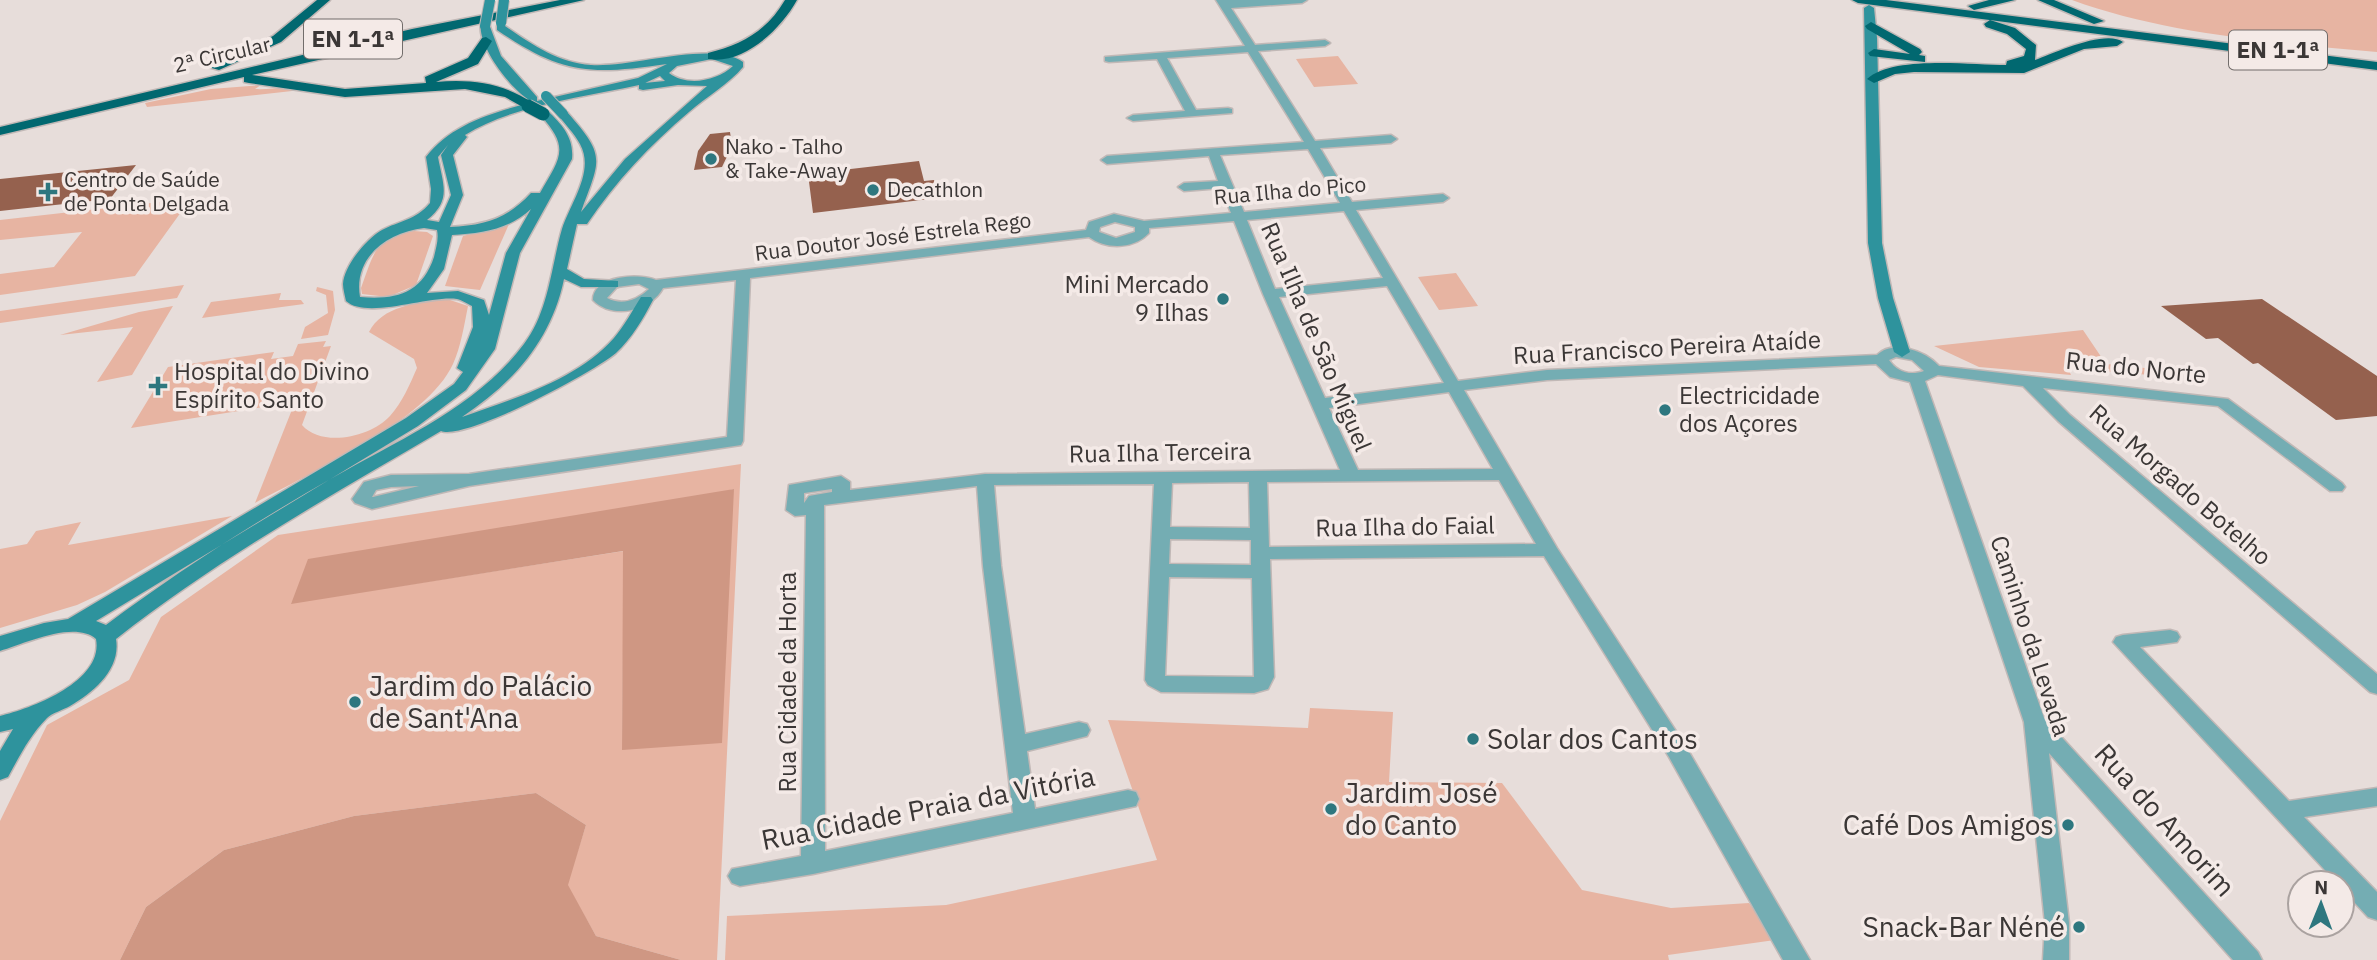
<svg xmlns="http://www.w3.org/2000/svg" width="2377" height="960" font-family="'IBM Plex Sans',sans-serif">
  <rect width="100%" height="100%" fill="#e7ddda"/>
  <g fill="#e7b4a2" fill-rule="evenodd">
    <path d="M 2072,0 L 2377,0 L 2377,52 C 2277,43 2165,34 2072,0 Z"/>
    <path d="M 1338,56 L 1358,84 L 1314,87 L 1296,59 Z"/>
    <path d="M 261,85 L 255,89 C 272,90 284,85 301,90 L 147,107 L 145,103 L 211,89 Z"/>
    <path d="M 186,199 L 185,201 L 189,201 L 135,276 L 0,295 L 0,274 L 54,267 L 82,232 L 0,240 L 0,220 Z"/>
    <path d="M 509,224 L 480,290 L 445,286 L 463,236 Z"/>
    <path d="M 414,231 L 427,232 L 433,236 L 416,285 L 388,297 L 362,294 L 361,288 C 373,256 375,235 414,231 Z"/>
    <path d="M 1456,273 L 1478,306 L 1439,310 L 1418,277 Z"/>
    <path d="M 184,285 L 177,298 L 0,323 L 0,311 Z"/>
    <path d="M 317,287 L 333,291 L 335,310 L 328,335 L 301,339 L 305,327 L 328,313 L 326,295 L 316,291 Z"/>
    <path d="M 281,293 L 279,300 L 301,300 L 304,304 L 202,318 L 211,302 Z"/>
    <path d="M 444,298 L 468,306 C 464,326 461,346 453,364 C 427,421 310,473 255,503 L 295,402 L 131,428 L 168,367 L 274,352 L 271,359 L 293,356 L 298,344 L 326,341 L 323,347 L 331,346 L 302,425 C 322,448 371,437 390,416 C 402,403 410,384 417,368 L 414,359 L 369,332 C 382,306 417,303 444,298 Z"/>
    <path d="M 173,306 L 132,375 L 97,382 L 133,327 L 60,335 L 139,312 Z"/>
    <path d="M 2083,330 L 2106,364 L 2145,368 L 2150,375 L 2068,368 L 2071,375 L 1979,367 L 1934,346 Z"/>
    <path d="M 741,464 L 717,960 L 681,960 L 596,936 L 567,885 L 586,825 L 536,793 L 354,816 L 224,850 L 146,907 L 120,960 L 0,960 L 0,821 L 47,725 L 129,680 L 161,617 L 278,535 ZM 734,489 L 622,750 L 624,551 L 291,603 Z"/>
    <path d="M 232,516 L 105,592 L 77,605 L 0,628 L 0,549 L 27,544 L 36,531 L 81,522 L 68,545 Z"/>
    <path d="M 1310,708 L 1393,712 L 1389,782 L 1502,783 L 1582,890 L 1671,908 L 1749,903 L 1775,940 L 1668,955 L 1669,960 L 725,960 L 727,916 L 946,905 L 1157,860 L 1108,720 L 1308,728 Z"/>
  </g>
  <g fill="#cf9783">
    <path d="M 734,489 L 722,743 L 622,750 L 623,551 L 291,604 L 308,559 Z"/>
    <path d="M 536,793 L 586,825 L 568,885 L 596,936 L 681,960 L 120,960 L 146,907 L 224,850 L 354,816 Z"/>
  </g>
  <g fill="#95614e">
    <path d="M 730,132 L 732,146 L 722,167 L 694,170 L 698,151 L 710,134 Z"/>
    <path d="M 919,161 L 924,181 L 934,180 L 938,198 L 813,213 L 808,174 Z"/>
    <path d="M 136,165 L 110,199 L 0,211 L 0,179 Z"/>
    <path d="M 2262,299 L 2377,376 L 2377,416 L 2336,420 L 2258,363 L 2253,364 L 2218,338 L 2206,339 L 2161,306 Z"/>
  </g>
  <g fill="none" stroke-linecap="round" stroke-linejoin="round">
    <defs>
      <g id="street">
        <path d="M 1216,0 L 1307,0 L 1302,3 L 1231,8 L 1255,45 L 1325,40 L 1330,43 L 1325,46 L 1258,51 L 1315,141 L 1391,135 L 1397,139 L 1391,143 L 1320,148 L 1352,202 L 1443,194 L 1449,198 L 1443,202 L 1356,210 L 1458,381 L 1547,370 L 1877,355 C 1893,339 1926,351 1939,366 L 2228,399 L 2342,483 L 2345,487 L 2342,491 L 2330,491 L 2218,406 L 2043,388 L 2070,415 L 2377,674 L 2377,694 L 2370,692 L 2058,421 L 2023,386 L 1938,375 L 1925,381 L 2044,718 L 2258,952 L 2262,960 L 2233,960 L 2049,753 L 2069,923 L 2069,960 L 2043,960 L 2045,923 L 2024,722 L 1910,382 L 1890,377 L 1876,364 L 1547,380 L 1464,390 L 1557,548 L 1685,745 L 1810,960 L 1783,960 L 1669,757 L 1544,556 L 1270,559 L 1274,677 L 1268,689 L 1254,693 L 1161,692 L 1148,685 L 1145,680 L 1154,484 L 994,485 L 1001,566 L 1025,734 L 1079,722 L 1087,724 L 1090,730 L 1087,736 L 1027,751 L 1035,809 L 1128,790 L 1136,792 L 1139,799 L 1136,806 L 813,874 L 740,886 L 732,883 L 728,876 L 732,869 L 801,856 L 806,515 L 795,516 L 786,510 L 789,485 L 841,476 L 850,482 L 850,490 L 985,474 L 1340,470 L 1263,294 L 1234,221 L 1149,228 L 1149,233 C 1134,249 1107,250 1089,237 L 750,278 L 743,441 L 741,445 L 469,486 L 372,509 L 355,503 L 352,499 L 364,482 L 391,475 L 469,474 L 727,437 L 736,280 L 663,288 C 651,311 612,320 593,300 C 593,275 640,273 656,280 L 1086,230 L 1089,222 L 1114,214 L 1144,221 L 1231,213 L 1221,188 L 1184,191 L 1178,187 L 1184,183 L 1218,181 L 1209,156 L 1107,164 L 1101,160 L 1107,156 L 1304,142 L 1248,52 L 1167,58 L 1196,110 L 1228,108 L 1232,109 L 1232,113 L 1133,121 L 1127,118 L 1133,115 L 1185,111 L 1157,59 L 1109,62 L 1105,61 L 1105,57 L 1245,46 ZM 1308,149 L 1340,203 L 1244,212 L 1220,155 ZM 1344,211 L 1383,278 L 1275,289 L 1247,220 ZM 1115,222 L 1135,227 L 1135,232 L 1116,238 L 1099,232 L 1100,227 ZM 639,284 L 649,289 C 637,300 622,306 607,298 L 617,287 ZM 1387,286 L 1444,383 L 1325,398 L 1279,297 ZM 1896,357 L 1912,360 L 1924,371 C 1910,376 1897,372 1889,360 ZM 1449,392 L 1493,469 L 1358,470 L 1329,408 ZM 1499,480 L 1536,544 L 1269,547 L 1267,482 ZM 1249,482 L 1250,528 L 1170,527 L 1172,483 ZM 419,486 L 373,497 L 372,497 L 376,490 L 391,487 ZM 977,486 L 983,566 L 1013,813 L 825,851 L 824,505 ZM 832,489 L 832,492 L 809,496 L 804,503 L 804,493 ZM 1170,539 L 1251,540 L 1251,565 L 1169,564 ZM 1169,577 L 1252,578 L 1254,677 L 1165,676 Z"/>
        <path d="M 2170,630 L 2177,632 L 2180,637 L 2177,642 L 2140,647 L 2289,801 L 2377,788 L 2377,806 L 2304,817 L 2377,892 L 2377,920 L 2368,917 L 2342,889 L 2342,883 L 2337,883 L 2113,642 L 2116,637 L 2123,635 Z"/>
      </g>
      <g id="secondary">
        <path d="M 1869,5 L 1874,8 L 1877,38 L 1882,243 L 1893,298 L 1910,352 L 1902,357 L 1894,352 L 1878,298 L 1868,243 L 1864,8 Z"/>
        <path d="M 481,24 L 489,24 L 501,56 L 537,97 L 537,101 L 638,78 L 667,64 C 590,75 563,75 497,30 L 497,26 L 505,26 C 531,44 558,63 591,65 C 632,68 712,40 743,62 L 743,67 C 729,84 706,97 689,112 C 650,145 616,181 587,224 L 577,224 L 567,269 L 584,279 L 618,281 L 618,287 L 581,287 L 564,279 C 551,341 513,383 462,417 C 513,399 577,380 614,338 C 625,325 632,311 641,297 L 651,297 L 653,300 C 643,319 632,338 616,353 C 594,372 465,441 441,431 C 330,496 218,559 116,639 C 121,669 94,692 70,706 C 63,710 52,713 47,718 C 30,735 19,757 8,777 L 0,780 L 0,751 L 13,729 L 0,732 L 0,716 C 33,708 104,681 96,639 C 74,620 24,644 0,651 L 0,636 L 44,623 L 68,619 L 406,418 L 454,384 L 463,372 L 457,368 L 473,327 L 472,306 C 468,304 462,300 457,299 C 429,295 367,320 346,301 C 345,296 343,289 343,284 C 344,266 366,239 382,230 C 399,221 416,220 430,203 L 431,189 L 426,157 C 451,124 494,112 533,102 C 513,93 477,46 481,24 ZM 712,59 L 733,66 C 717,81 687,87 669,73 L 677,66 ZM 660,76 L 665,81 L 644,83 L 645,83 ZM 639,85 L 639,89 L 643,90 L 678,85 L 707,86 L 625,159 L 581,212 C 600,159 607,157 567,112 L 559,112 L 557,114 C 565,124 574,133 580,144 C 595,171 571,202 562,229 C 551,267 549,311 524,344 C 477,407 400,439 334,477 C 255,522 178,571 106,625 L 96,621 L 418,426 L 466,390 L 495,349 L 520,253 L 572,159 C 574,137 562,125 548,111 L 540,111 L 540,115 C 571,148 560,158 540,193 L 531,193 C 507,219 485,225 450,227 L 463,195 L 453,155 L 467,137 L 465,135 C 513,105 585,97 639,85 ZM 448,145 L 441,155 L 451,195 L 439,222 L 427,220 C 452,200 443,185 438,157 ZM 531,209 L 506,253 L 489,315 L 484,300 L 458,291 L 427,293 L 444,269 L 452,235 C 482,233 508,230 531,209 ZM 424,228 L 437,230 C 439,239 436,248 434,257 C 422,294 395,300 360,297 C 353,257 388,232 424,228 Z"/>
      </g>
      <g id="highway">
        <path d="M 317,0 L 330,0 L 281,42 L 219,70 L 208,67 L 273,36 Z"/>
        <path d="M 560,0 L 584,0 L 252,75 L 345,89 L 426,83 L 425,77 L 468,58 L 482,38 L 486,37 L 492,41 L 478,64 L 436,82 C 472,79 503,83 533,103 L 533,109 L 528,110 L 505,97 L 465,89 L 345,97 L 249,83 L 244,82 L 244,77 L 0,135 L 0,127 L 412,29 Z"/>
        <path d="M 785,0 L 797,0 C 781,29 744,65 708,59 L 708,53 C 741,45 767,31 785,0 Z"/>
        <path d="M 1852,0 L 1886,0 L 2377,62 L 2377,70 L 1858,3 Z"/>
        <path d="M 1989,0 L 2015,0 L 1974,10 L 1968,6 Z"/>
        <path d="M 2038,0 L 2054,0 L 2104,21 L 2094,24 Z"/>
        <path d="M 1990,20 L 2015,28 L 2036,45 L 2035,60 C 2054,53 2106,29 2123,42 L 2117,46 L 2084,49 L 2024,73 L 1914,72 L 1895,74 L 1874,83 L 1867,79 C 1893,55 1971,65 2006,65 L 2007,61 L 2024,56 L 2026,49 L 2007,34 L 1986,27 L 1984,24 Z"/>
        <path d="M 1871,22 L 1920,49 L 1922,52 L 1919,55 L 1925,56 L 1925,62 L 1870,56 L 1868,53 L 1874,49 L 1910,54 L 1867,29 L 1865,26 Z"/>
      </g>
    </defs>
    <use href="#street" stroke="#c1b8b6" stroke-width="3"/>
    <use href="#secondary" stroke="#c1b8b6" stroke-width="3"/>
    <use href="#highway" stroke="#c1b8b6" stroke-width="3"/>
    <use href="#street" fill="#74adb3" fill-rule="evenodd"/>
    <use href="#secondary" fill="#2e939d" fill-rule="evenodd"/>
    <use href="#highway" fill="#016870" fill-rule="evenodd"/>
    <defs>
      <g id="secondary-bridge">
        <path d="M 501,23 L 504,0"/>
        <path d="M 485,26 L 490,0"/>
        <path d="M 546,96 L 563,114"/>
      </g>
      <path id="highway-bridge" d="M 528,106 L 543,114"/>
    </defs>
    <use href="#secondary-bridge" stroke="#c1b8b6" stroke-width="12" stroke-linecap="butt"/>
    <use href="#highway-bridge" stroke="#c1b8b6" stroke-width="15" stroke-linecap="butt"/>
    <use href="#secondary-bridge" stroke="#2e939d" stroke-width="10"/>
    <use href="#highway-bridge" stroke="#016870" stroke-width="13"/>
  </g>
  <g fill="#2e777f" stroke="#f4eae7" stroke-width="2.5">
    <circle cx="711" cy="159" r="7"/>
    <circle cx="873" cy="190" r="7"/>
    <path d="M44.5 181.5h7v7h7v7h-7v7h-7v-7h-7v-7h7z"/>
    <circle cx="1223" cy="299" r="7"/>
    <path d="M154.5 375.5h7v7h7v7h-7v7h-7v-7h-7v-7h7z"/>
    <circle cx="1665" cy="410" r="7"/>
    <circle cx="355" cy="702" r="7"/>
    <circle cx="1473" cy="739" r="7"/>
    <circle cx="1331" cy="809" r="7"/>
    <circle cx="2068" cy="825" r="7"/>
    <circle cx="2079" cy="927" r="7"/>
  </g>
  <g text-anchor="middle" stroke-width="7" stroke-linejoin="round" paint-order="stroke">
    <g font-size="21" fill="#3b3736" stroke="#f4eae7">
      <text transform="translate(222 55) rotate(-13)" y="7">2ª Circular</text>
      <text transform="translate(1290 191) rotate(-5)" y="7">Rua Ilha do Pico</text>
      <text transform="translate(893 237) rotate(-7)" y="7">Rua Doutor José Estrela Rego</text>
    </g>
    <g font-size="21" fill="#3b3736" stroke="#f4eae7" text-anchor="start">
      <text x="725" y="154">Nako - Talho<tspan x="725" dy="24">&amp; Take-Away</tspan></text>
      <text x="64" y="187">Centro de Saúde<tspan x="64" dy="24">de Ponta Delgada</tspan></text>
      <text x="887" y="197">Decathlon</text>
    </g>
    <g fill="#f4eae7" stroke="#726d6b" stroke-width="2">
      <rect x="304" y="19.5" width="98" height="39" rx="5"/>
      <rect x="2229" y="30.5" width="98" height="39" rx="5"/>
    </g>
    <g font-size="23" font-weight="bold" fill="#3b3736">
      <text x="353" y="47">EN 1-1ª</text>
      <text x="2278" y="58">EN 1-1ª</text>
    </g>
    <g font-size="24" fill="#3b3736" stroke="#f4eae7" text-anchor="start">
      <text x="1209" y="293" text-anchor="end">Mini Mercado<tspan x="1209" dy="28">9 Ilhas</tspan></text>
      <text x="174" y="380">Hospital do Divino<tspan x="174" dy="28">Espírito Santo</tspan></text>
      <text x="1679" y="404">Electricidade<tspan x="1679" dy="28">dos Açores</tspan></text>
    </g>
    <g font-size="24" fill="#3b3736" stroke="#f4eae7">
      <text transform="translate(1316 337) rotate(67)" y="8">Rua Ilha de São Miguel</text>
      <text transform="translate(1667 348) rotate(-3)" y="8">Rua Francisco Pereira Ataíde</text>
      <text transform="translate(2136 368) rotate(6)" y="8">Rua do Norte</text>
      <text transform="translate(1160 453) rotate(-1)" y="8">Rua Ilha Terceira</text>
      <text transform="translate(2180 485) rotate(41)" y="8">Rua Morgado Botelho</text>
      <text transform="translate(1405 527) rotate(-1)" y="8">Rua Ilha do Faial</text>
      <text transform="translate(2030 636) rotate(72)" y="8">Caminho da Levada</text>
      <text transform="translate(788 682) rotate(-90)" y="8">Rua Cidade da Horta</text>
    </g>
    <g font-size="28" fill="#3b3736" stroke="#f4eae7" text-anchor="start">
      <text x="369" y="696">Jardim do Palácio<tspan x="369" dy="32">de Sant'Ana</tspan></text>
      <text x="1487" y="749">Solar dos Cantos</text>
      <text x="1345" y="803">Jardim José<tspan x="1345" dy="32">do Canto</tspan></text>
      <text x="2054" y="835" text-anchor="end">Café Dos Amigos</text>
      <text x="2065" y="937" text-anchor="end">Snack-Bar Néné</text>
    </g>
    <g font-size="28" fill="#3b3736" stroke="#f4eae7">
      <text transform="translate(928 808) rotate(-11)" y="10">Rua Cidade Praia da Vitória</text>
      <text transform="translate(2165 820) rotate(48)" y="10">Rua do Amorim</text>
    </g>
  </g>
  <g transform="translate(2321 904) rotate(1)"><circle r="33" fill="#f4eae7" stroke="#aaa2a0" stroke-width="2"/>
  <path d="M0-5L12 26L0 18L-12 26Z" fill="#2e777f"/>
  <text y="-10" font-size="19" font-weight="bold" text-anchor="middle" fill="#3b3736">N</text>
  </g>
</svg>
